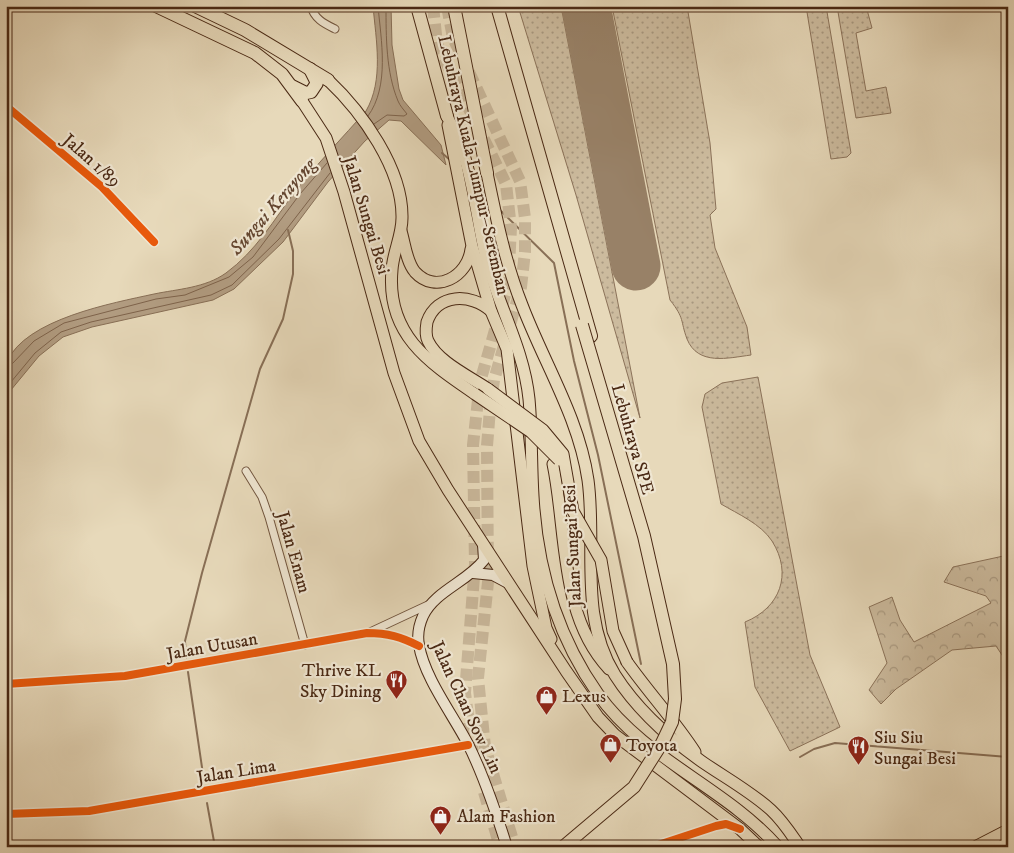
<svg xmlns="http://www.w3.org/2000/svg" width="1014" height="853" font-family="'IM FELL DW Pica',serif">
  <defs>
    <pattern id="green-dots" width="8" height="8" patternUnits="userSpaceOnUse" patternTransform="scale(1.25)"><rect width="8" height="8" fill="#ccbb9e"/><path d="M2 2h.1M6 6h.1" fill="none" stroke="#a89880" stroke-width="1.8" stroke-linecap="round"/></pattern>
    <pattern id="forest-crowns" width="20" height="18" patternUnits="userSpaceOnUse" patternTransform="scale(1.25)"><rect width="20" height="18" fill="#ccbb9e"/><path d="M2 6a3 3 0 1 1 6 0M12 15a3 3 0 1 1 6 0" fill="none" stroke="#a89880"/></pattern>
  </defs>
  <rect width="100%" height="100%" fill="#e7d9ba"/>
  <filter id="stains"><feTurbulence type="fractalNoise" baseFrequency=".004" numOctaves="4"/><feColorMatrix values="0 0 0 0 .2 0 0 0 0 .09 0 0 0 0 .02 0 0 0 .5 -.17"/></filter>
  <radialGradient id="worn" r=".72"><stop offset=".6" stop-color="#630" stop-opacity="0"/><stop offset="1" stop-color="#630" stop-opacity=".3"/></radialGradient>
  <g fill="url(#green-dots)" stroke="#8b7259">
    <path d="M 518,6 L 561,6 L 640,418 L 576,195 Z"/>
    <path d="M 612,6 L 687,6 L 710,143 L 716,209 L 710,215 L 715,248 L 747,327 L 751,355 C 728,358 698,366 687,339 C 680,320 685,319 670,300 Z"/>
    <path d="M 806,6 L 826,6 L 851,153 L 847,157 L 831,159 Z"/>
    <path d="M 837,6 L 866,6 L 872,28 L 856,33 L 866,91 L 886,87 L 891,113 L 856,118 Z"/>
    <path d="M 758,377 L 810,655 L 840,727 L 790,751 L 755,687 L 745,622 C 780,608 793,574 772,541 C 761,524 738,514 721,504 L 702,407 L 705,394 L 722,383 Z"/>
  </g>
  <path fill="url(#forest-crowns)" stroke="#8b7259" d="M 1008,555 L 1008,664 L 996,646 L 952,650 L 896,689 L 881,704 L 869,690 L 887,663 L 869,607 L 892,597 L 900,620 L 914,642 L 991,603 L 986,596 L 944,582 L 953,567 Z"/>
  <path fill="#b29d82" stroke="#886f56" d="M 373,6 L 391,6 L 392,45 L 399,89 L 403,100 L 441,145 L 446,165 L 401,121 L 389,120 L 365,141 L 328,182 L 283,242 L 234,289 L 213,300 L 92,327 L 63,337 L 39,356 L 6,396 C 6,386 3,371 7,362 C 25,319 113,303 154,294 C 178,289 205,288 226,273 C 256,251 274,220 296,190 C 318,163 343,137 366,111 C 384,80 376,40 373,6 Z"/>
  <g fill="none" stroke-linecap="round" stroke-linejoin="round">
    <g stroke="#7e634b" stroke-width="1">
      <path d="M 368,116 C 390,86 381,40 378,6"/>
      <path d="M 374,124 L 387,115 L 404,116 L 407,114 C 404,110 400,106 398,101 C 386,72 386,37 386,6"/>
      <path d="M 6,365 L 12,364 L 34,341 L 64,323 L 156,299 L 185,295 L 229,277 L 253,257 L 300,194 L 327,163"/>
      <path d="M 6,388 L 35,353 L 61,332 L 91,322 L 211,295 L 232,285 L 279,239 L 330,173"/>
    </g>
    <g stroke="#886f56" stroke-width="2">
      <path d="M 442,153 L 450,160"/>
      <path d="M 476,186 L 487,197"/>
      <path d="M 499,209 L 554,263 L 574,361 L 598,455 L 641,664"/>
      <path d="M 186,658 L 185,641 L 202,573 L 260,369 L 283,319 L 293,274 L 293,251 L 288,230"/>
      <path d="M 188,672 L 204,781"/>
      <path d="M 800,757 L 814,749 L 835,743 L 1008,757"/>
      <path d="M 207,803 L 215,847"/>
    </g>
    <path stroke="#988167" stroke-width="49" d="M 586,6 L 636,266"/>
    <g stroke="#c8b699" stroke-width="12" stroke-dasharray="12 6" stroke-linecap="butt">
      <path d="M 433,6 L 437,44 L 506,184 L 511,228 L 508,285 L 480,382 L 473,445 L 475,564 L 465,693 L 473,753"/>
      <path d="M 447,6 L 453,38 L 461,54"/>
      <path d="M 469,72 L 520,181 L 525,218 L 525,252 L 521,287 L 494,380 L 490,409 L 487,446 L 488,582 L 478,678 L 485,747 L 515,847"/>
      <path d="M 484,792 L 500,847"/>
    </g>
    <defs>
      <g id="street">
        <path d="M 311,6 C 314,19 325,24 335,29"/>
        <path d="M 6,106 L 102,187 L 154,242"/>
        <path d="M 246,471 L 262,497 L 269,517 L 305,645"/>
        <path d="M 370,632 L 430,604"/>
        <path d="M 6,684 L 125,676 L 367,633 C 388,633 401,637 419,646"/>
        <path d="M 6,814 L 89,811 L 468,745"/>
        <path d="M 652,847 L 716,826 L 726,824 L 732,826"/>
      </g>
      <g id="secondary">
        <path d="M 483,544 L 484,560 C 467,582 435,591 423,616 C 419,625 417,635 419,645 C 424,677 453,715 468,744 C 484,776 496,812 507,847"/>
        <path d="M 473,573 L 493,575 L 508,583"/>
      </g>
      <g id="primary">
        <path d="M 328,80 C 362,112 403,169 402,218 C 402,236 393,252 392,270 C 386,334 428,362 475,394"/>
        <path d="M 302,101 L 326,138 L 344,192 L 394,373 L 419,441 L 448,490 L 566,671 L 598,717 L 615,735 L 740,829 L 759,847"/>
        <path d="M 447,116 C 453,129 460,141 464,155 C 475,190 478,227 487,262 C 500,309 524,350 529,399 C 532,431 531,464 533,496 C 537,567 557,636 598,694 C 645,760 725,787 778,847"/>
        <path d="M 448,125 L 472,246 L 491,311 L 507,349 L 533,566 L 546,628 L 551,639"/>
        <path d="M 487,173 C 496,217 505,262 522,305 C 544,363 579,418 588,480 C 597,546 578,615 615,675 C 636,708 669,738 701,761 C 724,777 750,791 771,810 C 783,821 791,834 800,847"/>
        <path d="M 401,231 C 405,244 406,261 415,272 C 436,295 468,276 471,249"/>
        <path d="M 488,389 C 469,376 438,362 428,341 C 425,335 426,328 427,322 C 437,293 471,293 491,311"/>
        <path d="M 553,464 C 567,531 559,616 609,669"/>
        <path d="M 627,662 C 649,693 675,721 695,752"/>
        <path d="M 975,847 L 1008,830"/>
      </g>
      <g id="highway">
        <path d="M 156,6 L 255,53 L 282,74 L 302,101"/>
        <path d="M 195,6 L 245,30 L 328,80"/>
        <path d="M 417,6 L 447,116"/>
        <path d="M 454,6 L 487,173"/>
        <path d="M 497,6 L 591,336"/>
        <path d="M 292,86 L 306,93 L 311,92 L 317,83 L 310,69"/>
      </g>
    </defs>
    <use href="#street" stroke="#71553e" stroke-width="9"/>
    <use href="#secondary" stroke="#4a2914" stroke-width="12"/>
    <use href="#primary" stroke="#4a2914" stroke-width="13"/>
    <use href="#highway" stroke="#4a2914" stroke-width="14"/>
    <use href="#street" stroke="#efe6d2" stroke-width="7"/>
    <use href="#secondary" stroke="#efe6d2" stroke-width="10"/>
    <use href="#primary" stroke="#e7d9ba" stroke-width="11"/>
    <use href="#highway" stroke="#e7d9ba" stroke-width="12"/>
    <defs>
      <g id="primary-bridge">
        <path d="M 488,389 L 543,430 L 563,454 L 573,511 L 601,560 L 613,631 L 627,662"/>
        <path d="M 475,394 L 531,432 L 559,460"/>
      </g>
      <path id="highway-bridge" d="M 563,847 L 634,787 L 662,743 L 672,722 L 675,699 L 673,664 L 644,536 L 582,325"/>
    </defs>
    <use href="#primary-bridge" stroke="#4a2914" stroke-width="13" stroke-linecap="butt"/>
    <use href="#highway-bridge" stroke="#4a2914" stroke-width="14" stroke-linecap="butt"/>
    <use href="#primary-bridge" stroke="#e7d9ba" stroke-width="11"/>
    <use href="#highway-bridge" stroke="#e7d9ba" stroke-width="12"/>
    <defs>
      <g id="cycleway">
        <path d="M 6,106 L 102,187 L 154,242"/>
        <path d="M 6,684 L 125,676 L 367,633 C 388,633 401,637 419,646"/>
        <path d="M 6,814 L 89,811 L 468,745"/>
        <path d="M 652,847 L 716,826 L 726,824 L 740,829"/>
      </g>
    </defs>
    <use href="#cycleway" stroke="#efe6d2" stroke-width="11"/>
    <use href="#cycleway" stroke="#e8590c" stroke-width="8"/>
  </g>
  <defs>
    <symbol id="restaurant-pin" viewBox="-11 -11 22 30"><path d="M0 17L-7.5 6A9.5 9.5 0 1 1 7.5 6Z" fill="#8f2418" stroke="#efe6d2"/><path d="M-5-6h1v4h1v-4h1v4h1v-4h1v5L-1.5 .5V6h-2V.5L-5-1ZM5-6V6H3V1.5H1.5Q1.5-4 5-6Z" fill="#fff"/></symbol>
    <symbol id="shop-pin" viewBox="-11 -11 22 30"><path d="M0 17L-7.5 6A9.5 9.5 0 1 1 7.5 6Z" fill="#8f2418" stroke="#efe6d2"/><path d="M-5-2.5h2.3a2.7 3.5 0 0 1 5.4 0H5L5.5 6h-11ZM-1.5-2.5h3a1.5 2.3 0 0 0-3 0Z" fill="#fff"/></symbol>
  </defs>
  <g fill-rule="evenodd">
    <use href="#restaurant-pin" x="384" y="668" width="25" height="34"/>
    <use href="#shop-pin" x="534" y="684" width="25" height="34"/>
    <use href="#shop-pin" x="598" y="732" width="25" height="34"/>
    <use href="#restaurant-pin" x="846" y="734" width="25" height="34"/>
    <use href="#shop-pin" x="428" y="804" width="25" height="34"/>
  </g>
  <g text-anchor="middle" stroke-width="4.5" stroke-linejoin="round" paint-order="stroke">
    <g font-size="18" fill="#4a2914" stroke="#efe6d2">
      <text transform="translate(92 160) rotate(41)" y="6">Jalan 1/89</text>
      <text transform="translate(474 165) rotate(77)" y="6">Lebuhraya Kuala Lumpur–Seremban</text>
      <text transform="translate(367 215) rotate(73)" y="6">Jalan Sungai Besi</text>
      <text transform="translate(633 439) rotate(74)" y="6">Lebuhraya SPE</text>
      <text transform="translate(572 546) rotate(-93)" y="6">Jalan Sungai Besi</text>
      <text transform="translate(294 552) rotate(74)" y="6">Jalan Enam</text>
      <text transform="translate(212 646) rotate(-10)" y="6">Jalan Utusan</text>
      <text transform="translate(467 707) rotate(65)" y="6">Jalan Chan Sow Lin</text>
      <text transform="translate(236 771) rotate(-9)" y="6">Jalan Lima</text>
    </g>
    <g font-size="18" fill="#4a2914" stroke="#efe6d2" text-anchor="start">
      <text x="381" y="676" text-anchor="end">Thrive KL<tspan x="381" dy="21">Sky Dining</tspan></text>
      <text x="562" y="702">Lexus</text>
      <text x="874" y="743">Siu Siu<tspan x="874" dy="21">Sungai Besi</tspan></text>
      <text x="626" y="751">Toyota</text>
      <text x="457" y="822">Alam Fashion</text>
    </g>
    <g font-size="19" font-style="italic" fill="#644630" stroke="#efe6d2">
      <text transform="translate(272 206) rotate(-49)" y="7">Sungai Kerayong</text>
    </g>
  </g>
  <rect width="1014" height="853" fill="none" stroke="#e7d9ba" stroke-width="25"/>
  <rect x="8" y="8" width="999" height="838" fill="none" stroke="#4a2914" stroke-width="2.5"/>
  <rect x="12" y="12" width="989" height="828" fill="none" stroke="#4a2914"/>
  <rect width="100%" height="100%" filter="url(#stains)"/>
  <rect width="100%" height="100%" fill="url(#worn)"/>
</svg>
